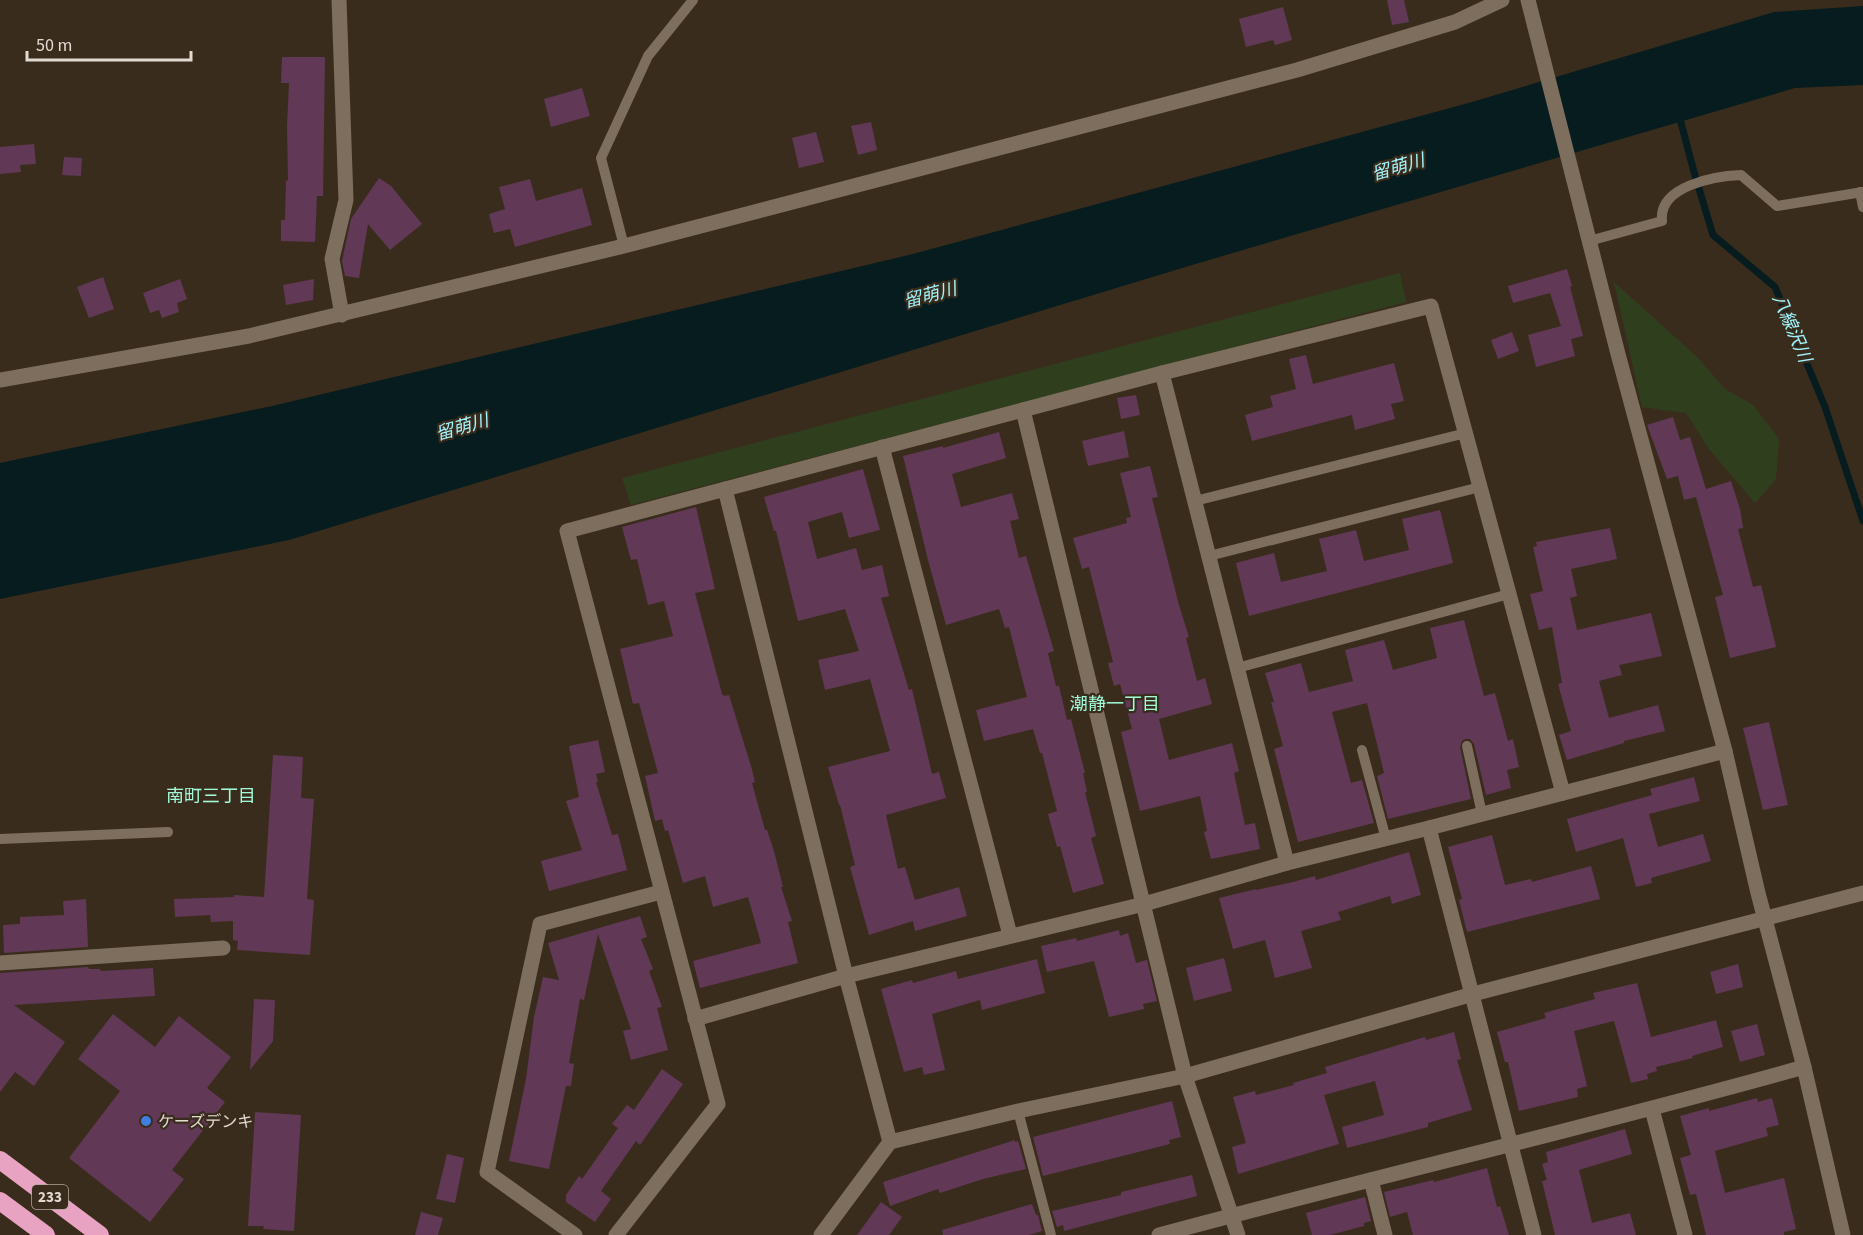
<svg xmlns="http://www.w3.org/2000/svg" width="1863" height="1235" font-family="'Source Sans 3','Noto Sans JP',sans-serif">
  <rect width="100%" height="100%" fill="#3a2c1d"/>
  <g fill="#2f3f1d">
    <path d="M 1400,273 L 1406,302 L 631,505 L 622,478 Z"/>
    <path d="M 1614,282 L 1696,356 L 1725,389 L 1753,405 L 1779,439 L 1776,479 L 1755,503 L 1709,449 L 1686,413 L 1642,407 Z"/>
  </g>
  <path fill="#061c1e" d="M 1863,6 L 1863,85 L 1795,88 L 1192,265 L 289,540 L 0,599 L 0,463 L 272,406 L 913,254 L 1472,102 L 1774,12 Z"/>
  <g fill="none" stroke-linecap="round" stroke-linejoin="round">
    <path stroke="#061c1e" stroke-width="7" d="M 1679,115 L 1694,172 L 1713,235 L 1775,287 L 1825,407 L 1863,521"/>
  </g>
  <g fill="#613855">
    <path d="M 1387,0 L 1404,0 L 1409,22 L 1392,25 Z"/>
    <path d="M 1283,7 L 1292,40 L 1275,45 L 1273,40 L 1246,47 L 1239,19 Z"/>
    <path d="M 282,57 L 325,57 L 323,196 L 317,196 L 315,242 L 281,241 L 281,220 L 285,220 L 286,180 L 288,181 L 287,126 L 289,83 L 281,83 Z"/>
    <path d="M 582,88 L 590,116 L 551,127 L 544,99 Z"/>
    <path d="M 871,122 L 877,150 L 858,155 L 851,126 Z"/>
    <path d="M 816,132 L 824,162 L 799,168 L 792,138 Z"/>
    <path d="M 34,144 L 36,164 L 20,165 L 21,172 L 0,174 L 0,147 Z"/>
    <path d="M 64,157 L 82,158 L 81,176 L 62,175 Z"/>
    <path d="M 379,178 L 391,186 L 422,224 L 390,250 L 368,224 L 359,278 L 345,276 L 342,261 L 351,219 Z"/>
    <path d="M 530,179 L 536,201 L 582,188 L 592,225 L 515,247 L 510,229 L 494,233 L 489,214 L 505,209 L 499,187 Z"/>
    <path d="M 1567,269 L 1572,286 L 1570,287 L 1583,336 L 1571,339 L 1575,356 L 1536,367 L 1528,335 L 1561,326 L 1550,293 L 1513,303 L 1508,286 Z"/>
    <path d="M 103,277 L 114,309 L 89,318 L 77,287 Z"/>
    <path d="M 180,279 L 187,299 L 177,303 L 179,312 L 162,318 L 159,310 L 150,313 L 143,293 Z"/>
    <path d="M 314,279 L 313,300 L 286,305 L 283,285 Z"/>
    <path d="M 1512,332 L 1519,351 L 1498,359 L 1491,340 Z"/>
    <path d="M 1306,355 L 1313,384 L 1394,363 L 1404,401 L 1391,404 L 1395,419 L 1355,430 L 1352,415 L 1252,441 L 1245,415 L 1273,407 L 1270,396 L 1296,389 L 1289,359 Z"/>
    <path d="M 1136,395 L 1140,415 L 1121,419 L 1117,398 Z"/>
    <path d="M 1673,417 L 1680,440 L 1690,437 L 1706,489 L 1731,481 L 1740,509 L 1743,528 L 1738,529 L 1753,587 L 1761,585 L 1776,647 L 1730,658 L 1715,597 L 1723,595 L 1696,497 L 1684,500 L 1678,476 L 1667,479 L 1647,425 Z"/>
    <path d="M 1124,431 L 1129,457 L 1088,466 L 1082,441 Z"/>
    <path d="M 999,432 L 1006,458 L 952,474 L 961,507 L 1012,493 L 1019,519 L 1010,521 L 1019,558 L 1026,556 L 1054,651 L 1048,653 L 1056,686 L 1059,686 L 1067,720 L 1071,719 L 1085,773 L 1083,773 L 1087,792 L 1085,792 L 1096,836 L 1091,838 L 1104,884 L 1073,893 L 1060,846 L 1057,847 L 1048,814 L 1057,811 L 1042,753 L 1040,753 L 1033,729 L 984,741 L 976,710 L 1027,697 L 1009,627 L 1005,628 L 999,609 L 946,625 L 928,560 L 903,456 L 943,446 L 943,448 Z"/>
    <path d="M 1150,466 L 1158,497 L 1152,498 L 1179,605 L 1189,637 L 1186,638 L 1197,681 L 1205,678 L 1212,704 L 1159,719 L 1169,760 L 1232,743 L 1239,771 L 1234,773 L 1245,825 L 1255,823 L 1260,849 L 1211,859 L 1204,832 L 1207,831 L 1200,796 L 1140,811 L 1121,732 L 1132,729 L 1120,684 L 1114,686 L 1108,663 L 1113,662 L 1089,567 L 1082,569 L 1073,538 L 1127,523 L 1126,518 L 1131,517 L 1120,473 Z"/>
    <path d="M 863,469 L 880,530 L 849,538 L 842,512 L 808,522 L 817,559 L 856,548 L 862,570 L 882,565 L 889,596 L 881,598 L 909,690 L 912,689 L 932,774 L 939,772 L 946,798 L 886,815 L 898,869 L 905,867 L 915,900 L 959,887 L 967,916 L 915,931 L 913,921 L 869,935 L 850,867 L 855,865 L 840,805 L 839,805 L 828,767 L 890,751 L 870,679 L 825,690 L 818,660 L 859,651 L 845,609 L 798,621 L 776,531 L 774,531 L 764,497 Z"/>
    <path d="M 696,507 L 715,589 L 695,593 L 722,694 L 724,696 L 729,695 L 751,766 L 755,782 L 752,783 L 765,830 L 767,830 L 774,851 L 783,887 L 781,887 L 792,921 L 788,922 L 798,963 L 700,988 L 693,961 L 761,943 L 748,897 L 713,907 L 705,876 L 683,883 L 668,830 L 665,831 L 662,819 L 655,821 L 645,776 L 658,773 L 639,703 L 633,704 L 620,649 L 673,636 L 664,601 L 648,605 L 637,559 L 631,560 L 622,527 Z"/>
    <path d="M 1440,510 L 1453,563 L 1249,616 L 1236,563 L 1274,553 L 1281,582 L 1327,571 L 1319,539 L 1356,530 L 1364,561 L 1409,550 L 1402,519 Z"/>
    <path d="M 1610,528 L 1617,559 L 1571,569 L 1577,596 L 1570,598 L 1577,630 L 1651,613 L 1662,656 L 1619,665 L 1622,675 L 1599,681 L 1609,718 L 1658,705 L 1665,731 L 1624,741 L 1624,743 L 1567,760 L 1559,735 L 1571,731 L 1558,684 L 1562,683 L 1552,627 L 1539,630 L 1530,594 L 1543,591 L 1533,547 L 1537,546 L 1536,542 Z"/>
    <path d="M 1464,620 L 1484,696 L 1495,693 L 1508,741 L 1513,739 L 1519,767 L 1507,770 L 1511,788 L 1486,795 L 1474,744 L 1470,739 L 1465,739 L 1462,741 L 1460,747 L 1471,799 L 1388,819 L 1377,776 L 1384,773 L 1367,703 L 1332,712 L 1351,783 L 1362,780 L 1374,823 L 1298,842 L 1274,749 L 1283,746 L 1271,702 L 1274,702 L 1265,673 L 1301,663 L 1309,692 L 1353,681 L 1345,650 L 1384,640 L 1393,670 L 1437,658 L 1430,628 Z"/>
    <path d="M 1769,722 L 1788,805 L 1763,810 L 1743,728 Z"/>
    <path d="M 598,740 L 605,772 L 596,774 L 598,782 L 596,782 L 612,835 L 618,834 L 627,870 L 549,891 L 541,861 L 582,850 L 566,801 L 579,797 L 569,746 Z"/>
    <path d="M 273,755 L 303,757 L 301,798 L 314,799 L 307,899 L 314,900 L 310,955 L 237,950 L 238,941 L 233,940 L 233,921 L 211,922 L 210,915 L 175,917 L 174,899 L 234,897 L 234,895 L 264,897 Z"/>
    <path d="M 1694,777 L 1700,801 L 1649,814 L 1658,847 L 1703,834 L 1711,861 L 1651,878 L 1652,883 L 1636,887 L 1623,838 L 1576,852 L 1567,819 L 1652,795 L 1650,789 Z"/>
    <path d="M 1492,835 L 1505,885 L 1531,879 L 1532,882 L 1591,866 L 1600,899 L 1467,932 L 1459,900 L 1462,899 L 1448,847 Z"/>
    <path d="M 1409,852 L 1421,895 L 1392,904 L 1390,896 L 1338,912 L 1341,920 L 1301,931 L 1312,968 L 1275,978 L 1265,940 L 1233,949 L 1219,898 L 1256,889 L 1256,890 L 1289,883 L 1315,876 L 1316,880 Z"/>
    <path d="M 86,899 L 88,947 L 4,953 L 3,925 L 20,924 L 20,917 L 64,915 L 63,901 Z"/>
    <path d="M 640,916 L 647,937 L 641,939 L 653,969 L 649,971 L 662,1007 L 657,1008 L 668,1050 L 631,1060 L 623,1031 L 631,1029 L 598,934 L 584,1000 L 580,999 L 569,1063 L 574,1064 L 571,1086 L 566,1086 L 549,1169 L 509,1161 L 526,1079 L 534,1017 L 543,977 L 559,980 L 548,943 Z"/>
    <path d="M 1119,930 L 1120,936 L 1128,933 L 1136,963 L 1147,960 L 1157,1001 L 1143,1004 L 1144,1009 L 1109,1017 L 1094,961 L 1047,972 L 1041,946 L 1076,938 L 1077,941 Z"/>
    <path d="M 1224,958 L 1232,991 L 1194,1001 L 1186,968 Z"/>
    <path d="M 1037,959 L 1045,993 L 982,1010 L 980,1000 L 932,1014 L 945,1070 L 924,1075 L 922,1067 L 904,1072 L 881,989 L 912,980 L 913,983 L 956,971 L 958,979 Z"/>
    <path d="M 1738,964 L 1743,987 L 1716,994 L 1710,972 Z"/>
    <path d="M 88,967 L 89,969 L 100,969 L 101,971 L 153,968 L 155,996 L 14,1005 L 65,1042 L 34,1086 L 15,1072 L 0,1092 L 0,973 Z"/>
    <path d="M 1637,983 L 1651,1037 L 1716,1020 L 1723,1047 L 1692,1056 L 1693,1058 L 1656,1067 L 1657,1071 L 1647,1074 L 1648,1079 L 1631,1083 L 1614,1021 L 1574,1031 L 1587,1086 L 1577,1089 L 1578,1097 L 1519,1111 L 1508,1062 L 1505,1062 L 1497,1032 L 1546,1018 L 1544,1013 L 1595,999 L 1593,993 Z"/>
    <path d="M 254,999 L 275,1000 L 273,1041 L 250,1070 Z"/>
    <path d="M 113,1014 L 155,1047 L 179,1016 L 231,1057 L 207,1088 L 225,1102 L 172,1170 L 184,1179 L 150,1222 L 69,1158 L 120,1091 L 78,1059 Z"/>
    <path d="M 1757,1024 L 1765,1055 L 1740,1062 L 1731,1031 Z"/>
    <path d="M 1454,1032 L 1461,1059 L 1457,1060 L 1472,1110 L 1428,1123 L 1428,1127 L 1347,1148 L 1342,1127 L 1384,1115 L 1375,1081 L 1324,1095 L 1339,1144 L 1238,1174 L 1232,1147 L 1246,1143 L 1233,1097 L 1255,1091 L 1256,1095 L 1294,1085 L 1293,1083 L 1327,1073 L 1325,1067 L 1425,1037 L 1426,1040 Z"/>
    <path d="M 662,1069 L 683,1084 L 640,1145 L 636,1141 L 601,1191 L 611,1199 L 595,1222 L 566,1202 L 566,1195 L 579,1176 L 582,1179 L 618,1128 L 612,1124 L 627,1105 L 634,1110 Z"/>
    <path d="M 1757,1098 L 1758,1102 L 1772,1098 L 1779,1125 L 1766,1128 L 1768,1136 L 1715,1151 L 1725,1193 L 1784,1178 L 1796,1229 L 1784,1232 L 1784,1235 L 1706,1235 L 1696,1194 L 1690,1195 L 1680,1158 L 1691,1155 L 1680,1116 L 1709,1108 L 1709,1111 Z"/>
    <path d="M 1172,1101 L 1181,1137 L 1169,1140 L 1170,1144 L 1043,1176 L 1033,1137 Z"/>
    <path d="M 255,1112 L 301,1115 L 294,1231 L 263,1229 L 264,1226 L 248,1226 Z"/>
    <path d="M 1625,1129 L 1632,1154 L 1579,1170 L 1592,1223 L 1630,1213 L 1636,1235 L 1555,1235 L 1542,1181 L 1547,1180 L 1542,1164 L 1548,1162 L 1546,1152 Z"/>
    <path d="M 1015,1140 L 1015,1142 L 1018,1141 L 1026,1169 L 983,1179 L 940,1193 L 938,1189 L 890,1206 L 883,1182 Z"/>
    <path d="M 447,1154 L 464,1158 L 455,1203 L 436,1199 Z"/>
    <path d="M 1487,1168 L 1497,1207 L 1500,1206 L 1509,1235 L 1413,1235 L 1407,1212 L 1390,1217 L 1384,1192 L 1433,1180 L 1434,1182 Z"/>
    <path d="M 1192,1175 L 1197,1196 L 1064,1231 L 1063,1225 L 1057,1227 L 1052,1211 L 1121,1195 L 1121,1192 Z"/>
    <path d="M 1365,1197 L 1371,1221 L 1364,1223 L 1364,1226 L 1330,1235 L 1312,1235 L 1306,1213 Z"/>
    <path d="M 881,1202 L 902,1217 L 889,1235 L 857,1235 Z"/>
    <path d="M 1032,1204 L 1036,1215 L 1038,1215 L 1042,1231 L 1029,1235 L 943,1235 L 942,1230 Z"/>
    <path d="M 421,1212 L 443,1218 L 438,1235 L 415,1235 Z"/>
  </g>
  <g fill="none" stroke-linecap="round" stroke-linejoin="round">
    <g stroke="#7e6e5e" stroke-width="10">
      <path d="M 1860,192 L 1863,207"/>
      <path d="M 1589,241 L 1662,221 C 1658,186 1715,176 1741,175 L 1777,206 L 1863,192"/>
      <path d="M 624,246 L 601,158 L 648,56 L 693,0"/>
      <path d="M 1195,501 L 1466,433"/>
      <path d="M 1209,556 L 1480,487"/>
      <path d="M 1237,668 L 1509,594"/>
      <path d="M 1467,746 L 1482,814"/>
      <path d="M 1362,750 L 1386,839"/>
      <path d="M 0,839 L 168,832"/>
      <path d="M 1018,1111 L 1051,1235"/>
    </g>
    <g stroke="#7e6e5e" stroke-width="15">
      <path d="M 339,0 L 346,200 L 332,259 L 342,315"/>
      <path d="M 1528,0 L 1618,354 L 1725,751 L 1758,893 L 1804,1067 L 1843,1235"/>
      <path d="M 1162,373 L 1287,863"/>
      <path d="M 0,380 L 249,336 L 624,246 L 1297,70 L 1455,22 L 1502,0"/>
      <path d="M 1023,410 L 1185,1076 L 1238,1235"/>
      <path d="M 882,447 L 1010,935"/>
      <path d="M 725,489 L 846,976 L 890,1142"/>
      <path d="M 1429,828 L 1534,1235"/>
      <path d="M 0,963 L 223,948"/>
      <path d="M 695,1019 L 846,976 L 1144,904 L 1287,863 L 1429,828 L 1725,751"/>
      <path d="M 1652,1109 L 1685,1235"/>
      <path d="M 1371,1180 L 1385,1235"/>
      <path d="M 575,1235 L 487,1172 L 540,924 L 661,892"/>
      <path d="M 616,1235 L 718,1104 L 567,531 L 1162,373 L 1431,306 L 1563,793"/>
      <path d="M 821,1235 L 890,1142 L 1018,1111 L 1185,1076 L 1473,994 L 1863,893"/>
      <path d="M 1159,1235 C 1374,1177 1590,1127 1804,1067"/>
    </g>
    <g stroke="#e9a3c2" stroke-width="18">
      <path d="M 0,1160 L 100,1235"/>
      <path d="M 0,1201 L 46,1235"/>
    </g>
  </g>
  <circle fill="#3f7fe0" stroke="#3a2c1d" stroke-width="2" cx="146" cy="1121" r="6"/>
  <g text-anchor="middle" stroke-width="4.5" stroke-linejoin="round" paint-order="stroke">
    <rect fill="#3a2c1d" stroke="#b0a69b" stroke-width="1.5" x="32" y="1185" width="36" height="24" rx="4.5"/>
    <g font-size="15" font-weight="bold" fill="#e3dad1">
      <text x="50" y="1202">233</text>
    </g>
    <g font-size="16" fill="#e3dad1" stroke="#3a2c1d" text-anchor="start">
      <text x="158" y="1127">ケーズデンキ</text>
    </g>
    <g font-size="18" font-style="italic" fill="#a0f4fb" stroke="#3a2c1d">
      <text transform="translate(1398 167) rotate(-16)" y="6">留萌川</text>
      <text transform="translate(930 295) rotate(-15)" y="6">留萌川</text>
      <text transform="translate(1792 328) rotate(67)" y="6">八線沢川</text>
      <text transform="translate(462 427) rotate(-16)" y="6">留萌川</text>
    </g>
    <g font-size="18" fill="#a0fad7" stroke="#3a2c1d">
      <text x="1115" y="710">潮静一丁目</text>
      <text x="211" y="802">南町三丁目</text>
    </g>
  </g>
  <path d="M27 51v9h164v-9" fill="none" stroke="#e3dad1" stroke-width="3"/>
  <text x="36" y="51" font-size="18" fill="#e3dad1" stroke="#3a2c1d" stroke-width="4.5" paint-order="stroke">50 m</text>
</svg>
